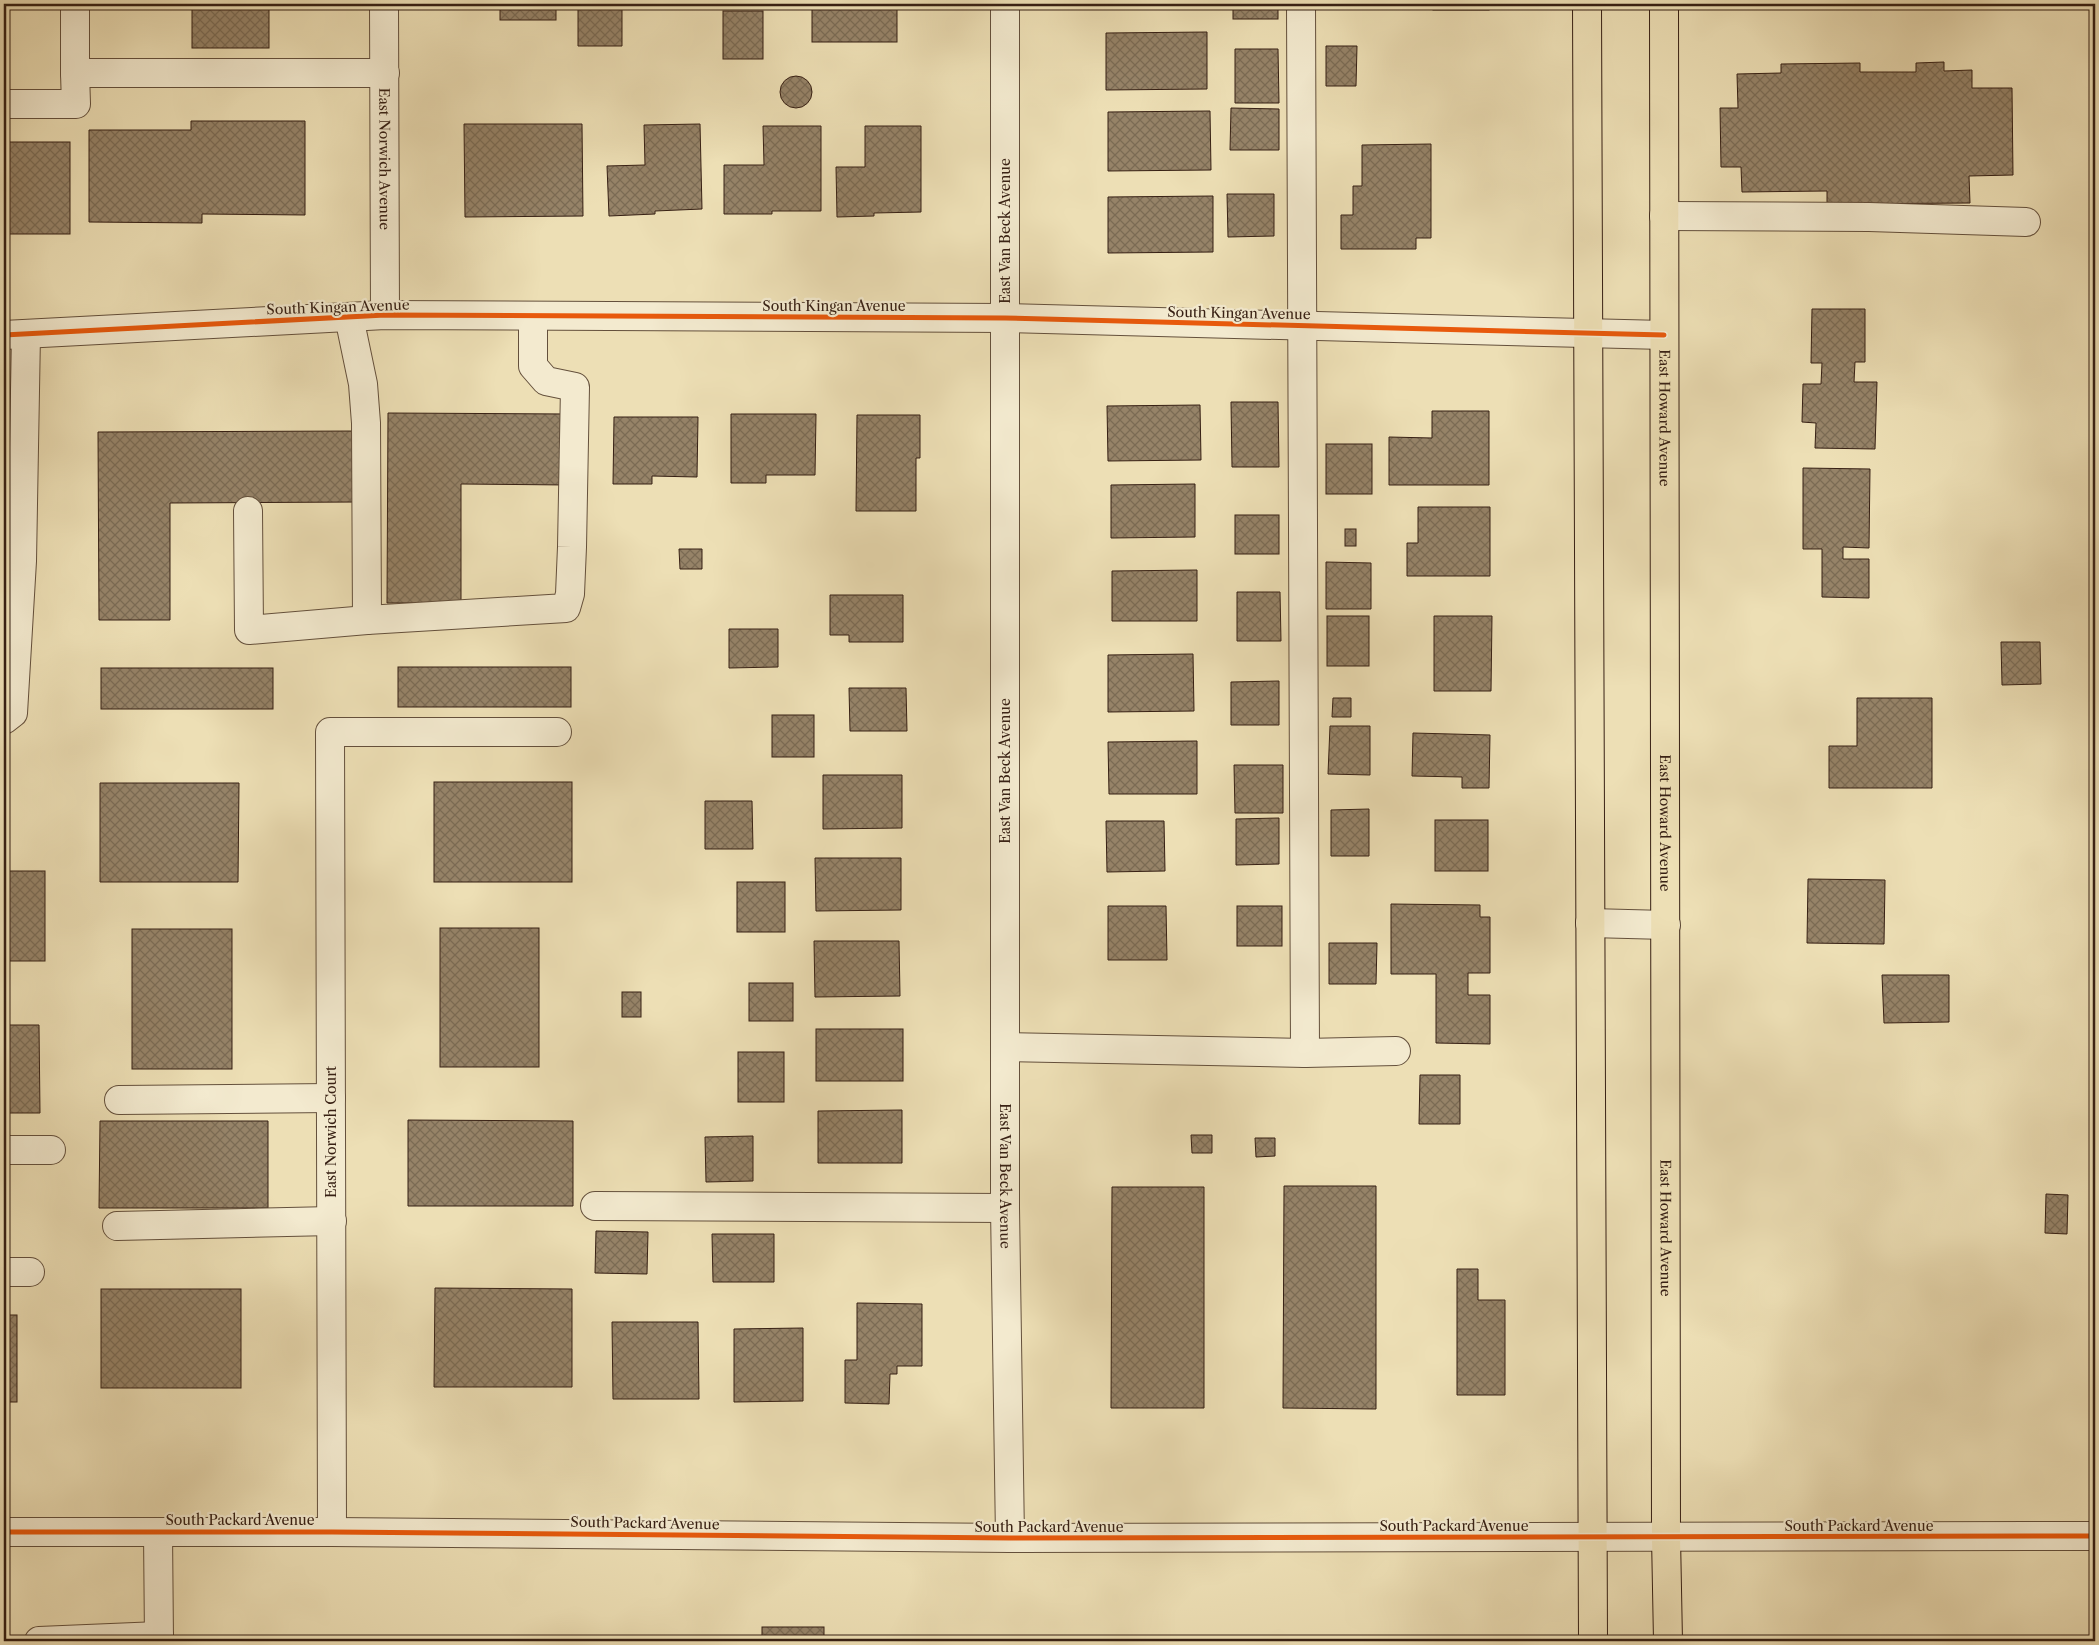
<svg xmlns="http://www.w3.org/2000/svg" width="2099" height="1645" font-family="'Libre Caslon Text',serif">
  <defs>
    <pattern id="building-cross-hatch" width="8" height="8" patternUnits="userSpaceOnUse" patternTransform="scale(1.25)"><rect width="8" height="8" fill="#968368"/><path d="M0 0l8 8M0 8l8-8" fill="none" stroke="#7b6b54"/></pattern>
  </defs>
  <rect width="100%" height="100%" fill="#eddfb5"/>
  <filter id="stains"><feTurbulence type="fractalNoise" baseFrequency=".004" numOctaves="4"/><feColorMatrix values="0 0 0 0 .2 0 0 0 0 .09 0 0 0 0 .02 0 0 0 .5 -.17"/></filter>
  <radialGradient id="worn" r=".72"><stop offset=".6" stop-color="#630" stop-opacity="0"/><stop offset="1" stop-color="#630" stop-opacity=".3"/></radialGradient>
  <g fill="url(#building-cross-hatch)" stroke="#372014">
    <rect x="192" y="4" width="77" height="44"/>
    <rect x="500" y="4" width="56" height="16"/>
    <path d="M 622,4 L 622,46 L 578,46 L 578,5 Z"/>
    <rect x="812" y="4" width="85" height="38"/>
    <rect x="1233" y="4" width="45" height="15"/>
    <rect x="1433" y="4" width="56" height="6"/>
    <rect x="723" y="11" width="40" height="48"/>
    <path d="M 1207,32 L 1207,89 L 1106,90 L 1106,33 Z"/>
    <path d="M 1326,46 L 1357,46 L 1356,86 L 1326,86 Z"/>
    <path d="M 1235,49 L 1278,49 L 1279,103 L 1235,103 Z"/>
    <path d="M 1944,62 L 1944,71 L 1972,70 L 1972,88 L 2012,88 L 2013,175 L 1969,176 L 1970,203 L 1827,204 L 1827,191 L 1742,192 L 1741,167 L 1721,167 L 1720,108 L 1738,108 L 1737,74 L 1781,73 L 1781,64 L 1860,63 L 1860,72 L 1916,72 L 1916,63 Z"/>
    <circle cx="796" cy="92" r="16"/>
    <path d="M 1231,108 L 1279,109 L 1279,150 L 1230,150 Z"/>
    <path d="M 1210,111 L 1211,170 L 1108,171 L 1108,112 Z"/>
    <path d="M 191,121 L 305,121 L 305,215 L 202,214 L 202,223 L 89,222 L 89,130 L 191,130 Z"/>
    <path d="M 464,124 L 582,124 L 583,216 L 465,217 Z"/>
    <path d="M 700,124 L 702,209 L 655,211 L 655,214 L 609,216 L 607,166 L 645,165 L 644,125 Z"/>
    <path d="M 763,126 L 821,126 L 821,211 L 772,211 L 772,214 L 724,214 L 724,165 L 764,165 Z"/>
    <path d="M 865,126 L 921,126 L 921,212 L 874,213 L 874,216 L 837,217 L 836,167 L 865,167 Z"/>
    <rect x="4" y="142" width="66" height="92"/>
    <path d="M 1431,144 L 1431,238 L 1416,238 L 1416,249 L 1341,249 L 1341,215 L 1353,215 L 1353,186 L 1362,186 L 1362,145 Z"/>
    <path d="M 1227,194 L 1274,194 L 1274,236 L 1228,237 Z"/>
    <path d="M 1213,196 L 1213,252 L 1108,253 L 1108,197 Z"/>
    <path d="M 1812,309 L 1865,309 L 1865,362 L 1855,362 L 1854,382 L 1877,382 L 1875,449 L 1815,448 L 1816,423 L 1802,422 L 1803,384 L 1821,384 L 1822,363 L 1811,363 Z"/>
    <path d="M 1231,402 L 1278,402 L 1279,467 L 1232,467 Z"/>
    <path d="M 1200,405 L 1201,460 L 1108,461 L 1107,406 Z"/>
    <path d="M 1432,411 L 1489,411 L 1489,485 L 1389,485 L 1389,437 L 1432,438 Z"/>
    <path d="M 388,413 L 568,414 L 567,485 L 461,484 L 461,603 L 387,603 Z"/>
    <path d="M 731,414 L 816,414 L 815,475 L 766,475 L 766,483 L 731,483 Z"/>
    <path d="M 857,415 L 920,415 L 920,458 L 916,458 L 916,511 L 856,511 Z"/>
    <path d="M 614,417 L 698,417 L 697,477 L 652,476 L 652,484 L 613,484 Z"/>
    <path d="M 357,431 L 358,502 L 170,503 L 170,620 L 99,620 L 98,432 Z"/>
    <path d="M 4,444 L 5,536 L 4,536 Z"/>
    <rect x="1326" y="444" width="46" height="50"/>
    <path d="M 1803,468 L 1870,469 L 1869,548 L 1843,547 L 1843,559 L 1869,559 L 1869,598 L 1822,597 L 1822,549 L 1803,549 Z"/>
    <path d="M 1195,484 L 1195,537 L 1111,538 L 1111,485 Z"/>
    <path d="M 1418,507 L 1490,507 L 1490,576 L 1407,576 L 1407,543 L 1418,543 Z"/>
    <rect x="1235" y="515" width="44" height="39"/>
    <rect x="1345" y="529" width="11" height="17"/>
    <path d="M 679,549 L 702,549 L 702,569 L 680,569 Z"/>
    <path d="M 1326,562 L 1371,563 L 1371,609 L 1326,609 Z"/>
    <path d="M 1197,570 L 1197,621 L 1112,621 L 1112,571 Z"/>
    <path d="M 1237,592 L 1280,592 L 1281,641 L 1237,641 Z"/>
    <path d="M 830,595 L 903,595 L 903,642 L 849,642 L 849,635 L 830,635 Z"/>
    <rect x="1327" y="616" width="42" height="50"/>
    <path d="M 1434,616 L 1492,616 L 1491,691 L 1434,691 Z"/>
    <path d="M 729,629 L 778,629 L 778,667 L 729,668 Z"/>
    <path d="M 2001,642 L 2040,642 L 2041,684 L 2002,685 Z"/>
    <path d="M 1193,654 L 1194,711 L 1108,712 L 1108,655 Z"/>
    <rect x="398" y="667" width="173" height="40"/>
    <rect x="101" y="668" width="172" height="41"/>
    <path d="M 1279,681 L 1279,725 L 1231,725 L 1231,682 Z"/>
    <path d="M 849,688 L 906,688 L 907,731 L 850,731 Z"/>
    <path d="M 1333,698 L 1351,698 L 1351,717 L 1332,717 Z"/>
    <path d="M 1857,698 L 1932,698 L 1932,788 L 1829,788 L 1829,746 L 1857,746 Z"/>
    <rect x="772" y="715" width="42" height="42"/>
    <path d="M 1330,726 L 1370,726 L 1370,775 L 1328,774 Z"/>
    <path d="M 1413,733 L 1490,735 L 1489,788 L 1462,788 L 1462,777 L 1412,776 Z"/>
    <path d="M 1197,741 L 1197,794 L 1109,794 L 1108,742 Z"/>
    <path d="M 1234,765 L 1283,765 L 1283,813 L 1235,813 Z"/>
    <path d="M 823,775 L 902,775 L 902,828 L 823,829 Z"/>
    <rect x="434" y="782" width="138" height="100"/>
    <path d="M 100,783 L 239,783 L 238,882 L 100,882 Z"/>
    <path d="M 705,801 L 752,801 L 753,849 L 705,849 Z"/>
    <path d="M 1369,809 L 1369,856 L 1331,856 L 1331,810 Z"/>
    <path d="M 1279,818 L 1279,864 L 1236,865 L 1236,819 Z"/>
    <rect x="1435" y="820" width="53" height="51"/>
    <path d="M 1106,821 L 1164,821 L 1165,871 L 1107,872 Z"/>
    <path d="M 815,858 L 901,858 L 901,910 L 816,911 Z"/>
    <rect x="4" y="871" width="41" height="90"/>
    <path d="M 1808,879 L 1885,880 L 1884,944 L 1807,943 Z"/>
    <rect x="737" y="882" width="48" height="50"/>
    <path d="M 1391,904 L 1480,905 L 1480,917 L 1490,917 L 1490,973 L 1468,973 L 1468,995 L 1490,995 L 1490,1044 L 1436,1043 L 1436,974 L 1391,974 Z"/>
    <path d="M 1108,906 L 1166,906 L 1167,960 L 1108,960 Z"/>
    <rect x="1237" y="906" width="45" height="40"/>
    <rect x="440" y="928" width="99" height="139"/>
    <rect x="132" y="929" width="100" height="140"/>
    <path d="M 814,941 L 899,941 L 900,996 L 815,997 Z"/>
    <path d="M 1329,943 L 1377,943 L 1376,984 L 1329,984 Z"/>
    <path d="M 1882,975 L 1949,975 L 1949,1022 L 1884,1023 Z"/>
    <rect x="749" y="983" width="44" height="38"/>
    <rect x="622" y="992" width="19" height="25"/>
    <path d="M 4,1025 L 39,1025 L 40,1113 L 4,1113 Z"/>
    <rect x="816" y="1029" width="87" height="52"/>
    <rect x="738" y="1052" width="46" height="50"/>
    <path d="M 1420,1075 L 1460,1075 L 1460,1124 L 1419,1124 Z"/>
    <path d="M 902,1110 L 902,1163 L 818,1163 L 818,1111 Z"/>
    <path d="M 408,1120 L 573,1121 L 573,1206 L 408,1206 Z"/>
    <path d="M 100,1121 L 268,1121 L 268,1208 L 99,1208 Z"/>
    <path d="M 1191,1135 L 1212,1135 L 1212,1153 L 1192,1153 Z"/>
    <path d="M 753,1136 L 753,1181 L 706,1182 L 705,1137 Z"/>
    <path d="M 1255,1138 L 1275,1138 L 1275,1156 L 1256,1157 Z"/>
    <path d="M 1284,1186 L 1376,1186 L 1376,1409 L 1283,1408 Z"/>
    <path d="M 1112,1187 L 1204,1187 L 1204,1408 L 1111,1408 Z"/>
    <path d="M 2046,1194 L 2068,1195 L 2067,1234 L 2045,1233 Z"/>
    <path d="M 596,1231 L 648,1232 L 647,1274 L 595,1273 Z"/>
    <path d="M 712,1234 L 774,1234 L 774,1282 L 713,1282 Z"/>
    <path d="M 1457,1269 L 1478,1269 L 1478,1300 L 1505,1300 L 1505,1395 L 1457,1395 Z"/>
    <path d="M 435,1288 L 572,1289 L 572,1387 L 434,1387 Z"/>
    <rect x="101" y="1289" width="140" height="99"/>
    <path d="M 857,1303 L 922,1304 L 922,1366 L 897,1366 L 897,1374 L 890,1374 L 889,1404 L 845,1403 L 845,1360 L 857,1360 Z"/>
    <rect x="4" y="1315" width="13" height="87"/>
    <path d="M 2095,1321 L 2095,1428 L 2092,1428 Z"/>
    <path d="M 612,1322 L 698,1322 L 699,1399 L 613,1399 Z"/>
    <path d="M 803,1328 L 803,1401 L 734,1402 L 734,1329 Z"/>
    <rect x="762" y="1627" width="62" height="14"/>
    <path d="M 273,1638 L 274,1641 L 236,1641 L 236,1639 Z"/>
  </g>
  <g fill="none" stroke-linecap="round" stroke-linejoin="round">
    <defs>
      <g id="minor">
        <path d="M 75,4 L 75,73 L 385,73"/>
        <path id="s1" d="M 384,4 L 385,315"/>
        <path id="s2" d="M 1005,4 L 1005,1208 L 1010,1538"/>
        <path d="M 1301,4 L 1305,1053"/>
        <path d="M 4,104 L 76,104 L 75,73"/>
        <path d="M 1664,216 L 1869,217 L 2026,222"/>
        <path d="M 349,317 L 363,384 L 366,423 L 367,620"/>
        <path d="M 4,335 L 385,315 L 1005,318 L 1664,335"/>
        <path d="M 248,511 L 249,630 L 367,620 L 566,608 L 570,594 L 572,547 L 575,387 L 546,381 L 533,366 L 533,316"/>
        <path d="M 4,720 L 13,713 L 22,561 L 26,334"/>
        <path d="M 1590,923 L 1666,925"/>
        <path d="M 1005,1047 L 1305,1053 L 1396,1051"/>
        <path d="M 119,1100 L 331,1098"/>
        <path d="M 4,1150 L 51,1150"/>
        <path d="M 595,1206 L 1005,1208"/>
        <path d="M 117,1226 L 332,1221"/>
        <path d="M 4,1272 L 30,1272"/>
        <path d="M 4,1532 L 332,1532 L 1010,1538 L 2095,1536"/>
        <path d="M 158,1532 L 159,1641"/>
        <path d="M 332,1532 L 330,732 L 557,732"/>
        <path d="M 39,1641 L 159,1636"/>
      </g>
      <g id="major">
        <path d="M 1587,4 L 1593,1641"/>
        <path id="s3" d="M 1664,4 L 1666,1537 L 1668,1641"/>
      </g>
    </defs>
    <use href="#minor" stroke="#64503c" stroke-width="30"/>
    <use href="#major" stroke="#372014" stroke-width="30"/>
    <use href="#minor" stroke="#f3eacf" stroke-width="28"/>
    <use href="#major" stroke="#eddfb5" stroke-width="28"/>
    <defs>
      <g id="cycleway">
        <path d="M 4,335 L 385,315 L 1005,318 L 1664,335"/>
        <path d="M 4,1532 L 332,1532 L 1010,1538 L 2095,1536"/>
      </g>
    </defs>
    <use href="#cycleway" stroke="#f3eacf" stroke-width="8"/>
    <use href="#cycleway" stroke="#e8590c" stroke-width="5"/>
  </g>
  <g text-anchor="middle" stroke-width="4.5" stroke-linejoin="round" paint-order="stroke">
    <g font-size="14" fill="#372014" stroke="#f3eacf">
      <text dy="5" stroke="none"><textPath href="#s1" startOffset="155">East Norwich Avenue</textPath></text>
      <text transform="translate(1005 231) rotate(-90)" y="5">East Van Beck Avenue</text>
      <text x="834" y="311">South Kingan Avenue</text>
      <text transform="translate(338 307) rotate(-2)" y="5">South Kingan Avenue</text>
      <text transform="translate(1239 313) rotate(1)" y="5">South Kingan Avenue</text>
      <text dy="5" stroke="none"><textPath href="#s3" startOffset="414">East Howard Avenue</textPath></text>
      <text transform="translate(1005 771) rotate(-90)" y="5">East Van Beck Avenue</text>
      <text dy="5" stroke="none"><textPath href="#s3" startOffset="819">East Howard Avenue</textPath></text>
      <text transform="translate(331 1132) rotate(-90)" y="5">East Norwich Court</text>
      <text dy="5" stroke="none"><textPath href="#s2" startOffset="1172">East Van Beck Avenue</textPath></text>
      <text dy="5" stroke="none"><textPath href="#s3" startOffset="1224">East Howard Avenue</textPath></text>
      <text x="240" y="1525">South Packard Avenue</text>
      <text transform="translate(645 1523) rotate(1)" y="5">South Packard Avenue</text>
      <text x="1454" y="1531">South Packard Avenue</text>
      <text x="1859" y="1531">South Packard Avenue</text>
      <text x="1049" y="1532">South Packard Avenue</text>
    </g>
  </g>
  <rect width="2099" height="1645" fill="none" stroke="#eddfb5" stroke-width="20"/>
  <rect x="5" y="5" width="2089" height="1635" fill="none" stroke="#372014" stroke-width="2.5"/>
  <rect x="10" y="10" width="2079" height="1625" fill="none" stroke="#372014"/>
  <rect width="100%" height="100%" filter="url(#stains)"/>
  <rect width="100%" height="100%" fill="url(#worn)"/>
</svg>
